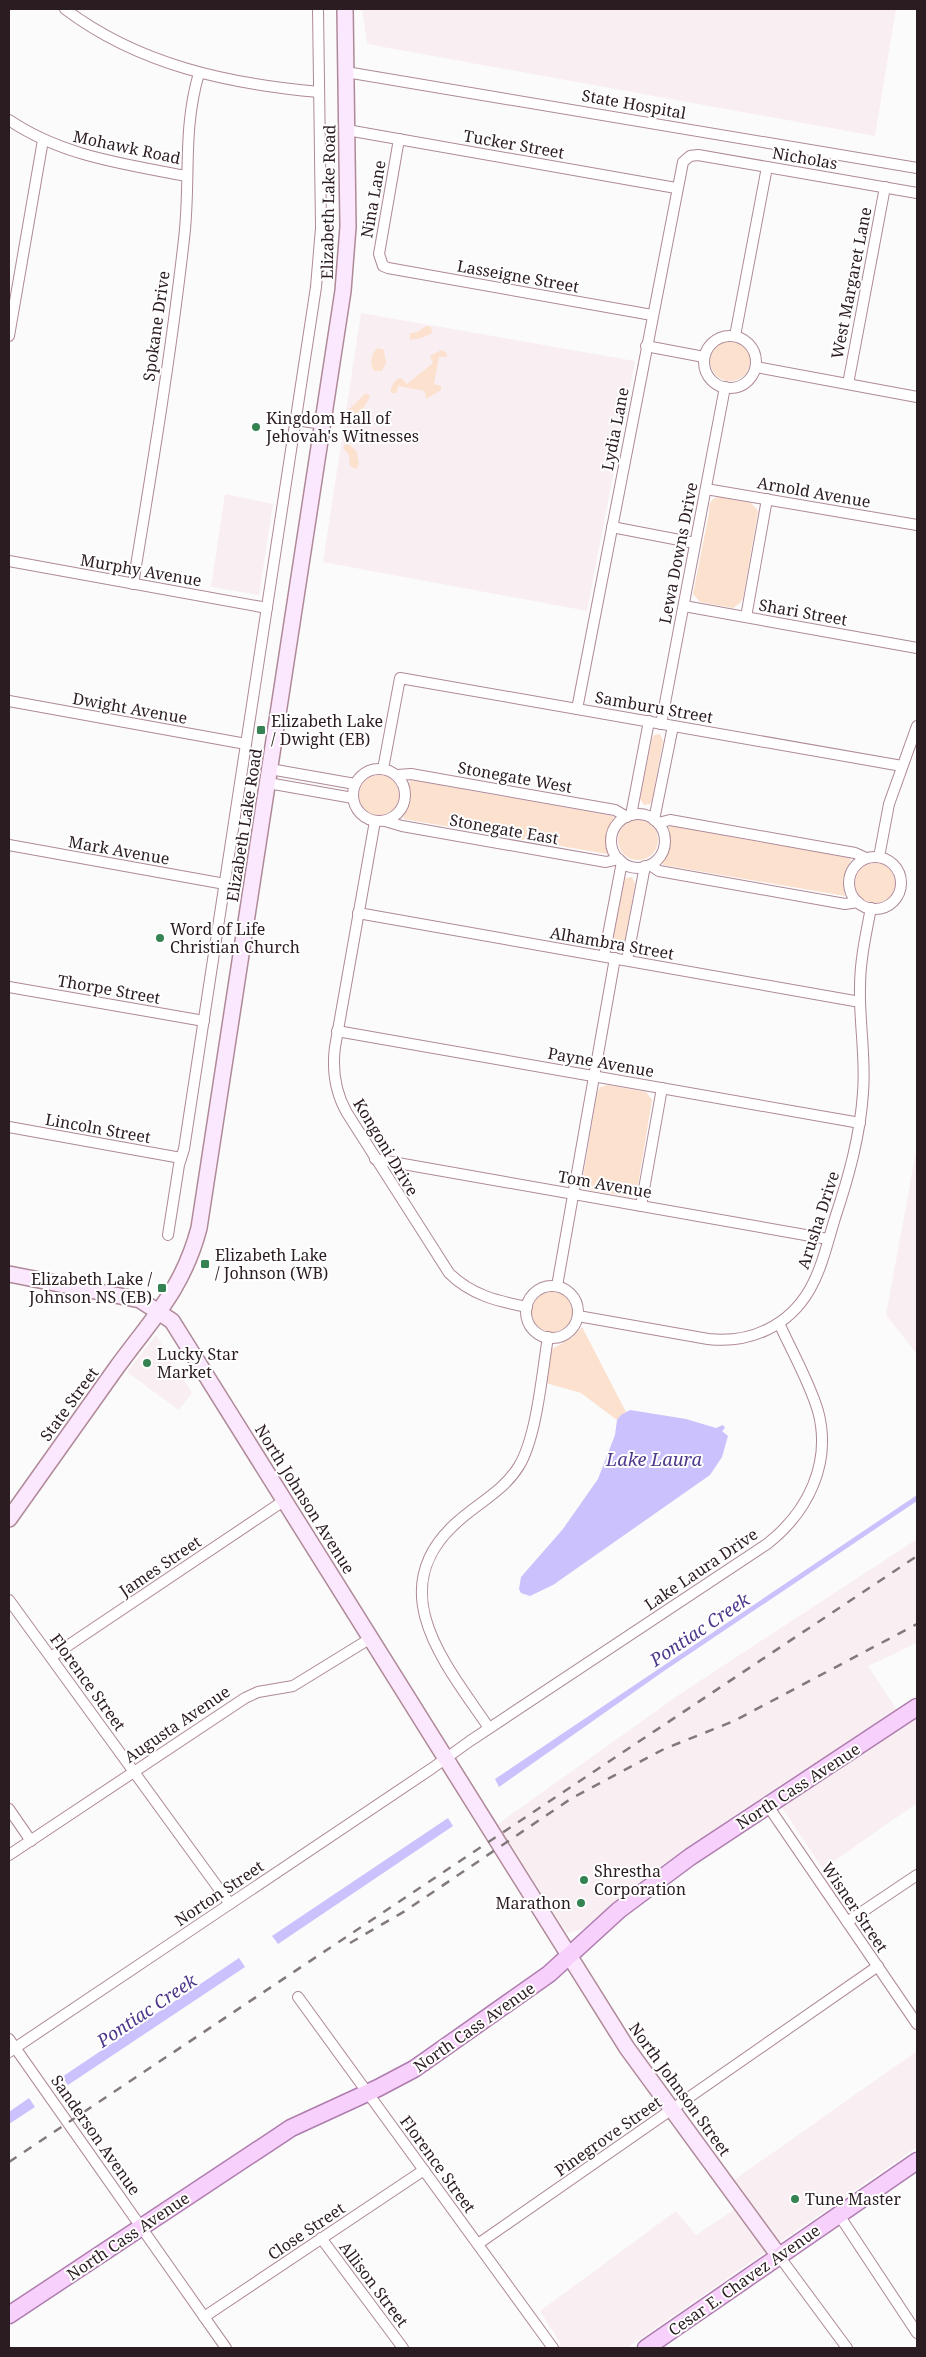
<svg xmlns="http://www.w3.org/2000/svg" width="926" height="2357" font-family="'Noto Serif',serif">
  <rect width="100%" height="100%" fill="#fbfbfb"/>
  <g fill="#f9eff3">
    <path d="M 362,9 L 896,9 L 875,136 L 367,44 Z"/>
    <path d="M 361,313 L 635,361 L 587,611 L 323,562 Z"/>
    <path d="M 225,494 L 273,504 L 259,595 L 211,587 Z"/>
    <path d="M 917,1146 L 917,1354 L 886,1315 Z"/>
    <path d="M 156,1335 L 192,1393 L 179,1410 L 127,1372 Z"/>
    <path d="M 917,1539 L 917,1643 L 868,1666 L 897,1710 L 669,1862 L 618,1899 L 587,1928 L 567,1933 L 515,1853 L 508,1857 L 491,1829 L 683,1692 Z"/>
    <path d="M 917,1715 L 917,1803 L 823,1869 L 780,1805 Z"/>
    <path d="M 917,2051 L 917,2147 L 627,2348 L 556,2348 L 561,2344 L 540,2311 L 676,2211 L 696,2235 L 732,2211 L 746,2195 L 734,2180 Z"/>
  </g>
  <g fill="#fbe1ce">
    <path d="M 426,326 L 431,327 L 432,333 L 422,338 L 410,340 L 410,333 L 418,332 Z"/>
    <circle cx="730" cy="361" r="20"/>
    <path d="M 378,348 L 384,350 L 386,363 L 382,371 L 374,371 C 369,364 371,353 378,348 Z"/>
    <path d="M 441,350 L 446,352 L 447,355 L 446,357 L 439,357 L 434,384 L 441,386 L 441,390 L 426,399 L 425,391 L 398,386 L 397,393 L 391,393 C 390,387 395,378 401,378 L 407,384 L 433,363 L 430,356 Z"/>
    <path d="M 366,393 L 370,396 C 366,405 360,416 349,413 L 348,410 Z"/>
    <path d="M 345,444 L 350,445 L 357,452 L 359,465 L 356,469 L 350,466 L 349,455 L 343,448 Z"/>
    <path d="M 719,497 L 751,503 L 758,511 L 743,598 L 740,603 L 733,608 L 700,602 L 693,594 L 709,513 C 709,505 709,499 719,497 Z"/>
    <path d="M 660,734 L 663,741 L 652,800 L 650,804 L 644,805 L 640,799 L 652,739 L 654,735 Z"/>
    <circle cx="379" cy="795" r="20"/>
    <path d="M 411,780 L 613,816 L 614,819 L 606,834 L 607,854 L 404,819 L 403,817 L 411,801 L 409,782 Z"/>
    <circle cx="638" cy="840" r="20"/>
    <path d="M 670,826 L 850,858 L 851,861 C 843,872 842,882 845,896 L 663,865 L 662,862 L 670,847 L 668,828 Z"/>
    <circle cx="875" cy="883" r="20"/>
    <path d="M 632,877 L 635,884 L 624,944 L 618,948 L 613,946 L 613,940 L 624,882 L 626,878 Z"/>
    <path d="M 608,1085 L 646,1092 L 652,1100 L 637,1191 L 630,1197 L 590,1190 L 582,1183 L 597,1094 L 600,1087 Z"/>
    <circle cx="552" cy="1312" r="20"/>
    <path d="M 582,1327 L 626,1412 L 617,1420 L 581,1393 L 546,1383 L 552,1349 L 573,1337 Z"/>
  </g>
  <g fill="#cbc1fc">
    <path d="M 630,1410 L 686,1419 L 716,1428 L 723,1425 L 725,1428 L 722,1431 L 728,1436 L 722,1457 L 710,1475 L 553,1585 L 530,1596 L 521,1593 L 519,1589 L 521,1577 L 563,1529 L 598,1479 L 615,1435 L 617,1420 L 621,1415 Z"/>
    <path d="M 917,1495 L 917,1501 L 664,1671 L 499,1787 L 495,1779 Z"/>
    <path d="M 448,1818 L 453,1826 L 278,1944 L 272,1936 Z"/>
    <path d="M 239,1958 L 245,1967 L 68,2085 L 62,2077 Z"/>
    <path d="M 29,2098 L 35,2107 L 9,2124 L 9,2112 Z"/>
  </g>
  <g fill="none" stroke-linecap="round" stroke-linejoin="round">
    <defs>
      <g id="street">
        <path d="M 65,9 C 139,65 229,84 319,92"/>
        <path d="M 346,72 L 917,168"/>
        <path d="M 9,120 C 62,156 124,164 186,176"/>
        <path d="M 347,130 L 676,188"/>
        <path d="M 399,139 L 379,254 L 383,266 L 388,268 L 652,315"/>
        <circle cx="730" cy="362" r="26"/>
        <path d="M 9,336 L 43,140"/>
        <path d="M 735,336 L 767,167"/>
        <path d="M 646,346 L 704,357"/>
        <path d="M 756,367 L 917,397"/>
        <path d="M 848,384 L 885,187"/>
        <path d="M 296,420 L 323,424"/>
        <path d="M 706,489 L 917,525"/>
        <path d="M 612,527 L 695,543"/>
        <path d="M 9,561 L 267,608"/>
        <path d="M 133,584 C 152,469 171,354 184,239 C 191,181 182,131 199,73"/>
        <path d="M 684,606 L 917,648"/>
        <path d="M 746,617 L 767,499"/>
        <path d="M 9,701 L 246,744"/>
        <path d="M 577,709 L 683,162 L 690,156 L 698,155 L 917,193"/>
        <path d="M 661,724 L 725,387"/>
        <circle cx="379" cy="795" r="26"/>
        <path d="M 270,769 L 355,784"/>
        <path d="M 383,769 L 400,678 L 902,766"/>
        <path d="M 397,775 L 411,774 L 615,810 L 627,817"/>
        <path d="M 268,783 L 353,798"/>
        <circle cx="638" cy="841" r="27"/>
        <path d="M 631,815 L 649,721"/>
        <path d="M 654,820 L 673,726"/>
        <path d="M 375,821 L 335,1047 C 332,1070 335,1092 347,1113 L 449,1273 C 471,1295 497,1301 527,1307"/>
        <path d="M 385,821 L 402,826 L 606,862 L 619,859"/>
        <path d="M 658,823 L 670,820 L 855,853 L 866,858"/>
        <path d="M 9,845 L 225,884"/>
        <path d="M 879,857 L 889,804 L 917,726"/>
        <circle cx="875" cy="883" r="26"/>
        <path d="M 650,865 L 659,871 L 845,904 L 858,902"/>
        <path d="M 358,913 L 860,1002"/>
        <path d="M 604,956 L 622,862"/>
        <path d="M 627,960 L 645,866"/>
        <path d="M 9,987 L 204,1021"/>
        <path d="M 337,1031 L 860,1123"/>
        <path d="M 9,1127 L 181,1158"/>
        <path d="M 375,1159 L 828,1239"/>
        <path d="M 641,1206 L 662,1088"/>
        <path d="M 168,1235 L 179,1165 L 184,1149 L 316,287 L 321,228 L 318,9"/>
        <path d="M 557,1286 L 615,958"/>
        <circle cx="552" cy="1312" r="26"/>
        <path d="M 578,1316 L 708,1339 C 750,1344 789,1326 810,1289 C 822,1268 828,1241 835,1218 C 849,1176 860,1136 863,1093 C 866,1057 859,1022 860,987 C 860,960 866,934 871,908"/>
        <path d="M 9,1600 L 230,1904"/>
        <path d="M 51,1657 L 285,1500"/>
        <path d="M 489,1728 C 448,1667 381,1592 455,1524 C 476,1504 503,1492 519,1466 C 537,1436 542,1373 548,1337"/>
        <path d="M 768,1806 L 917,2024"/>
        <path d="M 9,1809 L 31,1841"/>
        <path d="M 9,1855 L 245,1698 L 258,1692 L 293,1686 L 371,1638"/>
        <path d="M 847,1922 L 917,1875"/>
        <path d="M 298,1997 L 553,2348"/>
        <path d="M 9,2039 L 226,2348"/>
        <path d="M 9,2052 L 431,1769 L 470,1741 L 767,1544 C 808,1512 832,1463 818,1411 C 809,1381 792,1352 779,1323"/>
        <path d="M 839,2215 L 917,2333"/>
        <path d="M 321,2238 L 403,2348"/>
        <path d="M 478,2244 L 878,1966"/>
        <path d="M 779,2256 L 847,2348"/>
        <path d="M 204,2317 L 424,2170"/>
      </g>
      <g id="secondary">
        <path d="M 9,1274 L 140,1300 L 172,1321 L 627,2048 L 779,2256"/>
        <path d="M 9,1519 C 45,1468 81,1418 117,1367 C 152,1319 183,1289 199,1228 L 343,291 L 348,227 L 345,9"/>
      </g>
      <g id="primary">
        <path d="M 9,2315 L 291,2128 L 378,2088 L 414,2069 L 549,1974 L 619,1910 L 690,1857 L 917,1707"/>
        <path d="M 646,2348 L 917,2161"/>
      </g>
    </defs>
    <use href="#street" stroke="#af8997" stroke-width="12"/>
    <use href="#secondary" stroke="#af8997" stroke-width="18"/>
    <use href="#primary" stroke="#ae7dae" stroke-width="19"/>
    <use href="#street" stroke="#fff" stroke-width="10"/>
    <use href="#secondary" stroke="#fce8fe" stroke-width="15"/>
    <use href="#primary" stroke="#f8d0fc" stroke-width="16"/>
    <g stroke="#82797d" stroke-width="2.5" stroke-dasharray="9 9" stroke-linecap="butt">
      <path d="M 350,1943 L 405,1911 L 572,1798 L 664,1749 L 734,1721 L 917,1624"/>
      <path d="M 9,2162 L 917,1556"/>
    </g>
  </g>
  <g fill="#358252" stroke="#fff" stroke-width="2">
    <circle cx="256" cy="427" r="5"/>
    <rect x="256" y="725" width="10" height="10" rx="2.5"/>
    <circle cx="160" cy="938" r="5"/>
    <rect x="200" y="1259" width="10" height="10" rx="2.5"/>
    <rect x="157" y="1283" width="10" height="10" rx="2.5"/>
    <circle cx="147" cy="1363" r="5"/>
    <circle cx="584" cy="1880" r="5"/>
    <circle cx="581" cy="1903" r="5"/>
    <circle cx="795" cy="2199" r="5"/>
  </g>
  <g text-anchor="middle" stroke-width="4" stroke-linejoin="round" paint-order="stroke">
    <g font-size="16" fill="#2b1c22" stroke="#fff">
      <text transform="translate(634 104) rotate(10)" y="6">State Hospital</text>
      <text transform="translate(514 144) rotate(10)" y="6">Tucker Street</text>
      <text transform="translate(127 147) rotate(12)" y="6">Mohawk Road</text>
      <text transform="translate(805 158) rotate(10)" y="6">Nicholas</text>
      <text transform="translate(373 199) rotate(-80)" y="6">Nina Lane</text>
      <text transform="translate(328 202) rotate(-89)" y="6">Elizabeth Lake Road</text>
      <text transform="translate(518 276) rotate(10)" y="6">Lasseigne Street</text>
      <text transform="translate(851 283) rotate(-79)" y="6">West Margaret Lane</text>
      <text transform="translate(156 326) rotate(-82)" y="6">Spokane Drive</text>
      <text transform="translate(615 429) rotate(-79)" y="6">Lydia Lane</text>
      <text transform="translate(814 492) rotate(10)" y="6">Arnold Avenue</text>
      <text transform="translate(678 553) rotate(-79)" y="6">Lewa Downs Drive</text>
      <text transform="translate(141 570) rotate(10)" y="6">Murphy Avenue</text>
      <text transform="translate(803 612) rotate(10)" y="6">Shari Street</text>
      <text transform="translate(654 707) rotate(10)" y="6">Samburu Street</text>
      <text transform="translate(130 708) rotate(10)" y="6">Dwight Avenue</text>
      <text transform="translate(515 777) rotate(10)" y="6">Stonegate West</text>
      <text transform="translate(244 825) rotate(-81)" y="6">Elizabeth Lake Road</text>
      <text transform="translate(504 829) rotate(10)" y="6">Stonegate East</text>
      <text transform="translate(119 850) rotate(10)" y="6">Mark Avenue</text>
      <text transform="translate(612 943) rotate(10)" y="6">Alhambra Street</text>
      <text transform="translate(109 989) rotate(10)" y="6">Thorpe Street</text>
      <text transform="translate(601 1062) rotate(10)" y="6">Payne Avenue</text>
      <text transform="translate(98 1128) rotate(10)" y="6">Lincoln Street</text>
      <text transform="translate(386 1147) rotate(59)" y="6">Kongoni Drive</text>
      <text transform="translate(605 1184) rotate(10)" y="6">Tom Avenue</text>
      <text transform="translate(818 1220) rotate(-72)" y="6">Arusha Drive</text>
      <text transform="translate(69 1404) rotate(-54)" y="6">State Street</text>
      <text transform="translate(305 1499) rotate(58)" y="6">North Johnson Avenue</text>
      <text transform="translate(160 1566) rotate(-34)" y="6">James Street</text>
      <text transform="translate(701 1569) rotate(-34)" y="6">Lake Laura Drive</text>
      <text transform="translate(88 1682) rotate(54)" y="6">Florence Street</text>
      <text transform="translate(177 1724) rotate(-34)" y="6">Augusta Avenue</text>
      <text transform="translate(798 1786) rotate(-33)" y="6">North Cass Avenue</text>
      <text transform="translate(219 1893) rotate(-34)" y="6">Norton Street</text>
      <text transform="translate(855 1907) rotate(56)" y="6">Wisner Street</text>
      <text transform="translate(474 2027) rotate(-35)" y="6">North Cass Avenue</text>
      <text transform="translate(680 2089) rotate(54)" y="6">North Johnson Street</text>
      <text transform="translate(96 2135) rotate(55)" y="6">Sanderson Avenue</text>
      <text transform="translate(608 2136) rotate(-35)" y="6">Pinegrove Street</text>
      <text transform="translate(438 2164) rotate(54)" y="6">Florence Street</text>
      <text transform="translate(306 2231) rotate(-34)" y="6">Close Street</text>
      <text transform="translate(128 2236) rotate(-34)" y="6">North Cass Avenue</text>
      <text transform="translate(744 2280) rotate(-35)" y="6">Cesar E. Chavez Avenue</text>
      <text transform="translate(374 2284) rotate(53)" y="6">Allison Street</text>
    </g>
    <g font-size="16" fill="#2b1c22" stroke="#fff" text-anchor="start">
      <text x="266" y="424">Kingdom Hall of<tspan x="266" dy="18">Jehovah's Witnesses</tspan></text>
      <text x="271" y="727">Elizabeth Lake<tspan x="271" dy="18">/ Dwight (EB)</tspan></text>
      <text x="170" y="935">Word of Life<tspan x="170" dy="18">Christian Church</tspan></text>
      <text x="215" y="1261">Elizabeth Lake<tspan x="215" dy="18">/ Johnson (WB)</tspan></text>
      <text x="152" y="1285" text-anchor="end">Elizabeth Lake /<tspan x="152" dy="18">Johnson NS (EB)</tspan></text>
      <text x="157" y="1360">Lucky Star<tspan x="157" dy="18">Market</tspan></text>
      <text x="594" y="1877">Shrestha<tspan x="594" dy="18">Corporation</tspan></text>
      <text x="571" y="1909" text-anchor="end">Marathon</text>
      <text x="805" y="2205">Tune Master</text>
    </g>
    <g font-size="18" font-style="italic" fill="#4f388c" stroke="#fff">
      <text x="654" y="1466">Lake Laura</text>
      <text transform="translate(700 1630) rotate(-34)" y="6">Pontiac Creek</text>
      <text transform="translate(147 2011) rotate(-34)" y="6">Pontiac Creek</text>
    </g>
  </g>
  <rect width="926" height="2357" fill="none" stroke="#2b1c22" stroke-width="20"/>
</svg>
